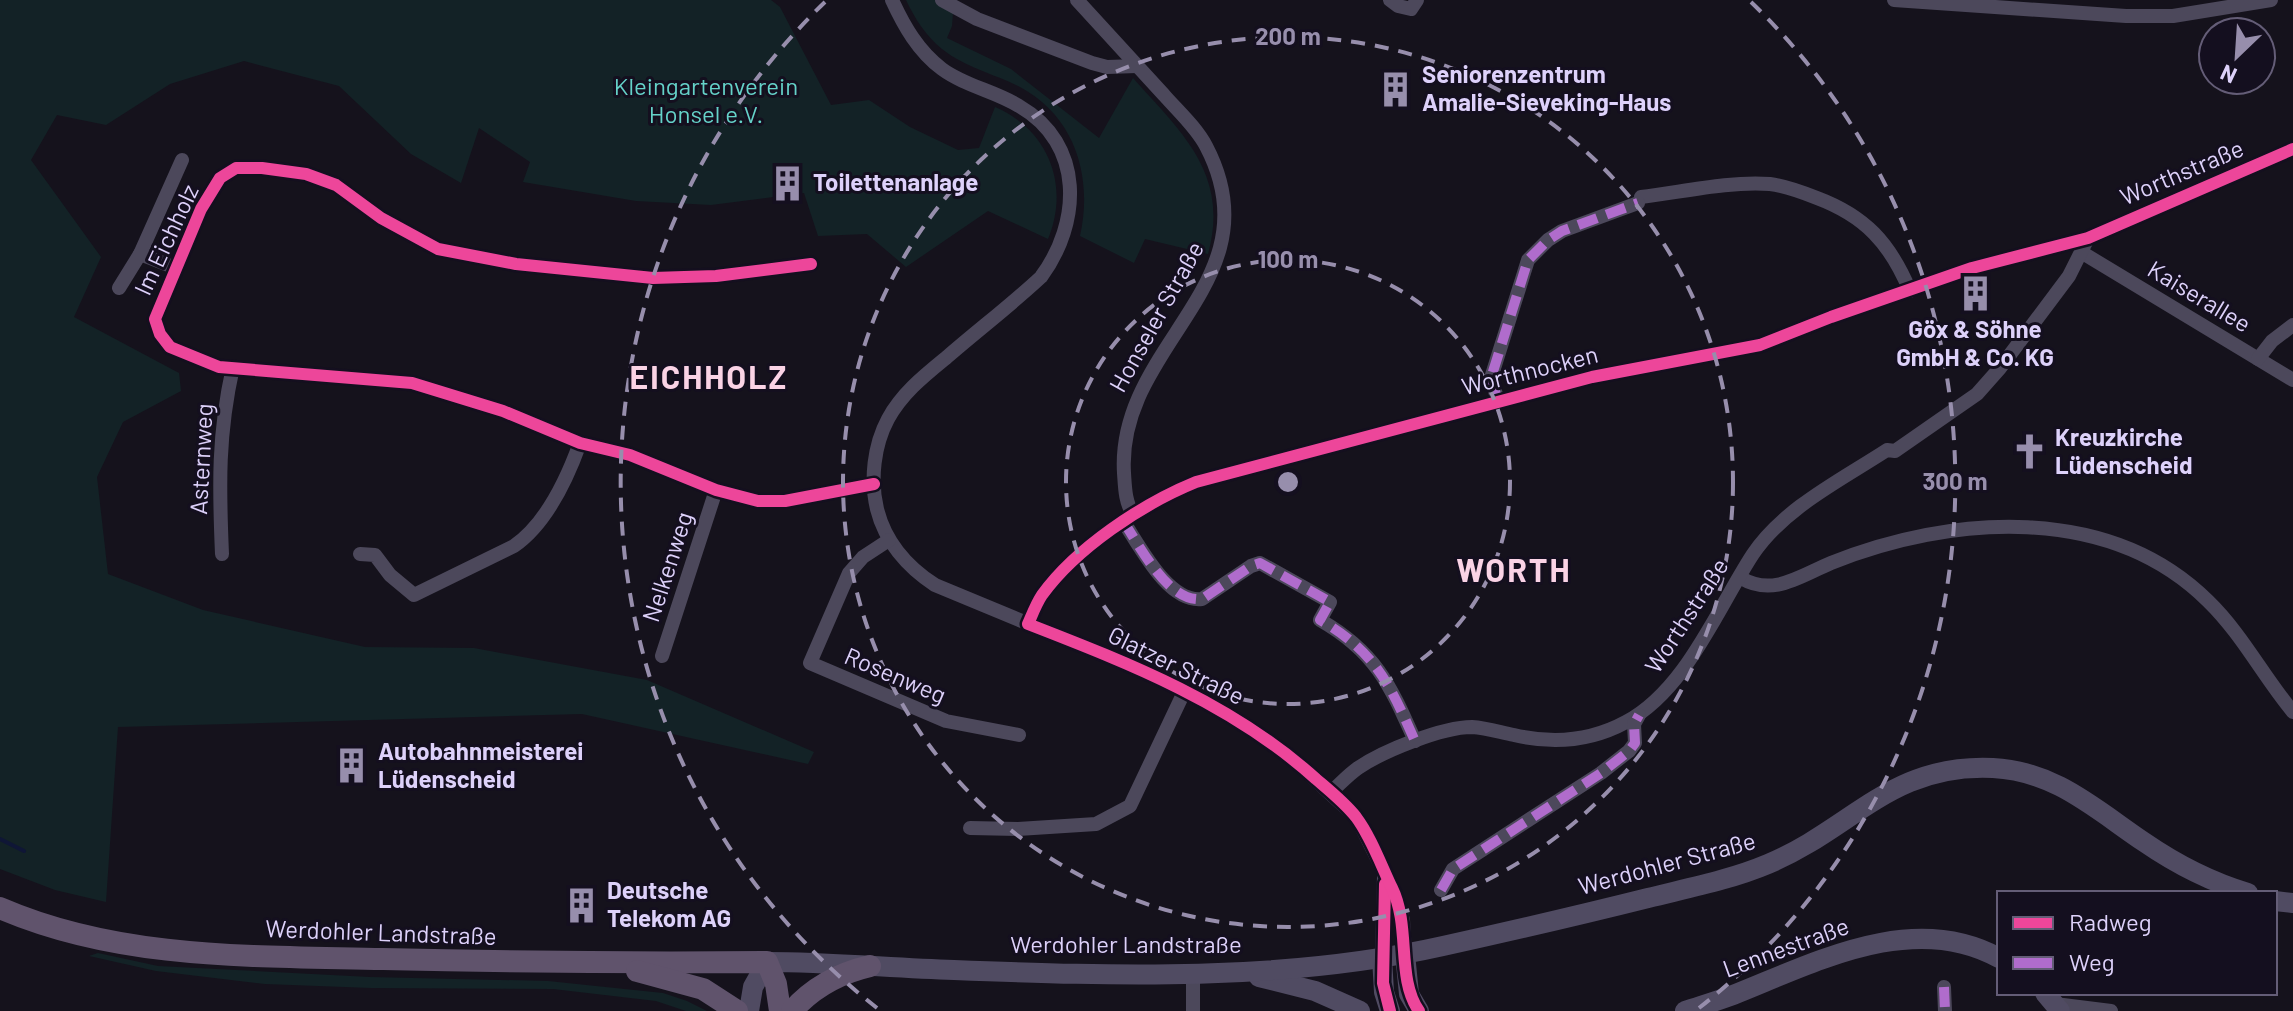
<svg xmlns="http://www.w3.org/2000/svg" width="2293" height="1011" font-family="Barlow,sans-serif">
  <rect width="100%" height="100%" fill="#15121c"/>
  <g fill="#132226">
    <path d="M 0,0 L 771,0 L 780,7 L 831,105 L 869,100 L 910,127 L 958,150 L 979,148 L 995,107 C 1049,130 1070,186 1048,239 L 988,211 L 906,267 L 867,234 L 818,236 L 804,193 L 711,205 L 636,201 L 523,182 L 530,162 L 479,128 L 461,183 L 411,154 L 339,86 L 244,61 L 170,84 L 106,125 L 57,115 L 31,160 L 101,257 L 74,317 L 179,373 L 181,391 L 123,422 L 97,477 L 108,574 L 203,610 L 365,647 L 474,648 L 647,680 L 814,752 L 808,764 L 582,714 L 118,727 L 106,902 L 55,890 L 0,869 Z"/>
    <path d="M 906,0 L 937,0 L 953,12 L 952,26 L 947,38 L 1011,69 L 1099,138 L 1133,78 C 1182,133 1230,174 1208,254 L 1145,239 L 1134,263 L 1080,236 C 1093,178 1076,117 1020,87 C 995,74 966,68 942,49 C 926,36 915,19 906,0 Z"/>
    <path d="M 98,953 L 158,966 L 370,977 L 548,981 L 663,993 L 687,1001 L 707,1011 L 686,1011 L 656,1001 L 553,989 L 371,988 L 265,984 L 156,971 L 89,956 Z"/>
  </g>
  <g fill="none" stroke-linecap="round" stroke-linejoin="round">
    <path stroke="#0f1636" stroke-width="4" d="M 0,839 L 24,851"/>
    <g stroke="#4c485b" stroke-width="14">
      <path d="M 892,0 C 904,26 918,51 942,69 C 965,86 995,91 1019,106 C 1085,144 1081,223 1041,277 C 1011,305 978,330 947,357 C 925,375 902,393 888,419 C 874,445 870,480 877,509 C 885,541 907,567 935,585 L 1176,685 L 1235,718 L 1289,756 L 1357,818 L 1396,896 L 1403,920 L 1405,954"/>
      <path d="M 942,0 L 977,19 L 1092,63 L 1107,67 L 1137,66"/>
      <path d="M 1077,0 C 1106,32 1135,63 1164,95 C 1178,111 1196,127 1206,146 C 1278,283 1116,344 1124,473 C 1125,487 1125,502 1133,514"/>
      <path d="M 1390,0 L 1398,6 L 1411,9 L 1417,0"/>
      <path d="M 1894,0 L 2126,16 L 2173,16 L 2271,0"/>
      <path d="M 1641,197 C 1683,192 1728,181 1770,184 C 1786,186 1802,192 1817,198 C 1865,216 1890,243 1910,291"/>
      <path d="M 2081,252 L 2293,380"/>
      <path d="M 140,254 L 176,268"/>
      <path d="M 811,264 L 716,276 L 653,278 L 516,264 L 438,249 L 381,218 L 336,185 L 306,174 L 262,168 L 236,168 L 220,178 L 201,209 L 155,319 L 160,334 L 170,347 L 219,367 L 412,383 L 503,411 L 580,443 L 630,455 L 716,490 L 758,501 L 785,501 L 874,484"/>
      <path d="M 119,288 L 140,254 L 182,160"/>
      <path d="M 2258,359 L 2272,341 L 2293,325"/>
      <path d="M 1498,401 L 1491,378 L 1528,260 L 1548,240 L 1562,231 L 1638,203"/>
      <path d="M 1123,521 C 1140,546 1168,603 1202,599 L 1251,566 L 1260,563 L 1330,602 L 1320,620 C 1376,652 1390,685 1415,741"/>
      <path d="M 889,540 L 863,557 L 849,573 L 810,663 L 946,721 L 1019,735"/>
      <path d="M 222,554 C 219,485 218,434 233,367"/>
      <path d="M 360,554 L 375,555 L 390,575 L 414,595 L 514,546 C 546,524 567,479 580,443"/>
      <path d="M 1741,578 C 1773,597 1800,576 1831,563 C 1951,515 2109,503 2208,601 C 2242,634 2263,676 2293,712"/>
      <path d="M 1028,624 C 1032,615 1036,604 1042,595 C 1076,548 1142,504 1196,482 L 1592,377 L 1760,345 L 1831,317 L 1972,268 L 2088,238 L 2293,149"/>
      <path d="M 662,656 L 716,490"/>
      <path d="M 1331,792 C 1340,784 1348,775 1358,768 C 1383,751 1442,727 1472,727 C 1487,728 1499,732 1514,735 C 1552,744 1591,741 1626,722 C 1686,690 1717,609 1753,554 C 1784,508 1841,480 1887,450 L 1895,451 L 1977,394 L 2000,368 L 2069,276 L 2088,238"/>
      <path d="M 970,828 L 1018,829 L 1096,824 L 1130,806 L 1185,690"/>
      <path d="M 1441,890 L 1453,869 L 1601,773 L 1629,751 L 1635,743 L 1634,724 L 1639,715"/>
      <path d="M 1382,958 L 1384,877"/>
      <path d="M 1193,973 L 1193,1011"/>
      <path d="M 1944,987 L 1945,1011"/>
      <path d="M 2055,1004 L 2111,1011"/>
    </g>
    <g stroke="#504b62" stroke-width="20">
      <path d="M 2275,901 L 2293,903"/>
      <path d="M 1405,954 L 1409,994 L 1419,1011"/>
      <path d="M 1382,958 L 1384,992 L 1390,1011"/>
      <path d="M 1259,977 L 1315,991 L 1360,1011"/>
      <path d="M 2045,993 L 2060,1011"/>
      <path d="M 749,1011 L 753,987 L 767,962 C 829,962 891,968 954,970 C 1116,976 1283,982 1443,946 C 1511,931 1580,915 1648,898 C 1688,888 1730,880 1768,864 C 1852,829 1891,763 1993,768 C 2055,771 2095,809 2144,842 C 2176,864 2211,882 2248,893"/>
      <path d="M 1685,1011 C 1703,1005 1721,1000 1738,993 C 1818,961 1914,911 1999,958"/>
    </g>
    <g stroke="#60536c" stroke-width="22">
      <path d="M 0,908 C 120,960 255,956 383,959 C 511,962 639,963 767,962 L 776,984 L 780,1011"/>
      <path d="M 637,971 L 703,989 L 737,1011"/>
      <path d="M 792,1011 C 813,987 840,973 870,966"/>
    </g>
    <g stroke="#b06ccc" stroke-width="10" stroke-dasharray="20 10" stroke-linecap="butt">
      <path d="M 1498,401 L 1491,378 L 1528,260 L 1548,240 L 1562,231 L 1638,203"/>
      <path d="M 1123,521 C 1140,546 1168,603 1202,599 L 1251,566 L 1260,563 L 1330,602 L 1320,620 C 1376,652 1390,685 1415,741"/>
      <path d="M 1441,890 L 1453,869 L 1601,773 L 1629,751 L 1635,743 L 1634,724 L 1639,715"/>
      <path d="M 1944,987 L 1945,1011"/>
    </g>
    <defs>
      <g id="cycleway">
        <path d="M 811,264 L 716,276 L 653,278 L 516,264 L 438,249 L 381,218 L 336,185 L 306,174 L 262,168 L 236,168 L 220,178 L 201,209 L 155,319 L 160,334 L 170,347 L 219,367 L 412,383 L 503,411 L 580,443 L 630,455 L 716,490 L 758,501 L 785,501 L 874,484"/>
        <path d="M 1385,884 L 1383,983 L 1390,1011"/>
        <path d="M 1419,1011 C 1396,978 1411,927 1392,888 C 1381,865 1371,837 1356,817 C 1345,803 1330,791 1316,779 C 1233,704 1131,664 1028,624 C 1032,615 1036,604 1042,595 C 1076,548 1142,504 1196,482 L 1592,377 L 1760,345 L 1831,317 L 1972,268 L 2088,238 L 2293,149"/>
      </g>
    </defs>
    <use href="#cycleway" stroke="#140f1f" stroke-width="17"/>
    <use href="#cycleway" stroke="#ed469a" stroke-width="12"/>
  </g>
  <g fill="none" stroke="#978eac" stroke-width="4" stroke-dasharray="14 10">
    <circle cx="1288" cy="482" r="222"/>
    <circle cx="1288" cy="482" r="445"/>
    <path d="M877 1008A667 667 0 0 1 825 2M1751 2A667 667 0 0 1 1699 1008"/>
  </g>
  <defs>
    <symbol id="building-bare" viewBox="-9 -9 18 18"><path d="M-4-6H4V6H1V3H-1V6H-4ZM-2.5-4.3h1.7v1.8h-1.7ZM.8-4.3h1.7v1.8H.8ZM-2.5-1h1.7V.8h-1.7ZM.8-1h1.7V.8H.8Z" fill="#978eac" stroke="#140f1f" stroke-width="2.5" paint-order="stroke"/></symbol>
    <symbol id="church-bare" viewBox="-9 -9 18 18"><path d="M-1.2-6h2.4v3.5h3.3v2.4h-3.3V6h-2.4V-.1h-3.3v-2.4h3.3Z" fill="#978eac" stroke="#140f1f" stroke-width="2.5" paint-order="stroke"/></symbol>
  </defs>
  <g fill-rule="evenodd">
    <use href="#building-bare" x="1370" y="64" width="51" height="51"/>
    <use href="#building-bare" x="762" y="158" width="51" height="51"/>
    <use href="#building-bare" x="1950" y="268" width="51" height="51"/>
    <use href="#church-bare" x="2004" y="426" width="51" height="51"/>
    <use href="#building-bare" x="326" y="740" width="51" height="51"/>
    <use href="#building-bare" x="556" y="880" width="51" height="51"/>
  </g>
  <g text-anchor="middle" stroke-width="6" stroke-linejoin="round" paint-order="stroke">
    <g font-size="24" font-weight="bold" fill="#ddd1fa" stroke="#140f1f" text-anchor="start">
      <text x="1422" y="83">Seniorenzentrum<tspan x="1422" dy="28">Amalie-Sieveking-Haus</tspan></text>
      <text x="813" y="191">Toilettenanlage</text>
      <text x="1975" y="338" text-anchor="middle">Göx &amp; Söhne<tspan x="1975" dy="28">GmbH &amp; Co. KG</tspan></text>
      <text x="2055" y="446">Kreuzkirche<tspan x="2055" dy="28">Lüdenscheid</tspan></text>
      <text x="378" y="760">Autobahnmeisterei<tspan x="378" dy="28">Lüdenscheid</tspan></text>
      <text x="607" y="899">Deutsche<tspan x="607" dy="28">Telekom AG</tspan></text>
    </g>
    <g font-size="24" fill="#65d2c9" stroke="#140f1f">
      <text x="706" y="95">Kleingartenverein<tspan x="706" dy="28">Honsel e.V.</tspan></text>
    </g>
    <g font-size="24" fill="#ddd1fa" stroke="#140f1f">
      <text transform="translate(2182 173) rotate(-23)" y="8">Worthstraße</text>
      <text transform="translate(167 240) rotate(-65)" y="8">Im Eichholz</text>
      <text transform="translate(2199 297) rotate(31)" y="8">Kaiserallee</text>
      <text transform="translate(1157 317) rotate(-61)" y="8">Honseler Straße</text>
      <text transform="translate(1530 371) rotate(-14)" y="8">Worthnocken</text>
      <text transform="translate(202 459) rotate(-87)" y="8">Asternweg</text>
      <text transform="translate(668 567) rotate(-72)" y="8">Nelkenweg</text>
      <text transform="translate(1687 616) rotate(-57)" y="8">Worthstraße</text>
      <text transform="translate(1176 666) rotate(26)" y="8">Glatzer Straße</text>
      <text transform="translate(895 676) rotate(23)" y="8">Rosenweg</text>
      <text transform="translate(1667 864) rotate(-15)" y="8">Werdohler Straße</text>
      <text transform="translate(381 933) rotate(2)" y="8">Werdohler Landstraße</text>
      <text x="1126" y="953">Werdohler Landstraße</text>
      <text transform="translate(1786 948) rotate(-20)" y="8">Lennestraße</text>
    </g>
    <g font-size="32" font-weight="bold" letter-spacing="2" fill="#fad3e5" stroke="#140f1f">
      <text x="709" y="389">EICHHOLZ</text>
      <text x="1514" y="582">WORTH</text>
    </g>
  </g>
  <circle cx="1288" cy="482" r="12" fill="#978eac" stroke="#140f1f" stroke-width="4"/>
  <g font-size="24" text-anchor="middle" font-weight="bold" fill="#978eac" stroke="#140f1f" stroke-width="6" stroke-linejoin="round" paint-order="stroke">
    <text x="1288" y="45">200 m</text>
    <text x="1288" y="268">100 m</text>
    <text x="1955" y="490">300 m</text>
  </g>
  <rect x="1997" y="891" width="280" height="104" fill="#140f1f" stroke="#645d77" stroke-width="2"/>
  <rect x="2013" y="917" width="40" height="12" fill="#ed469a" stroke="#645d77" stroke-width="2"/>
  <text x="2069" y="931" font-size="24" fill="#ddd1fa">Radweg</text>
  <rect x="2013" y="957" width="40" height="12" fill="#b06ccc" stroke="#645d77" stroke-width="2"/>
  <text x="2069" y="971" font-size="24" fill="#ddd1fa">Weg</text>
  <g transform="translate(2237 56) rotate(205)"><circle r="38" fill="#140f1f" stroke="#645d77" stroke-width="2"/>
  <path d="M0-6L14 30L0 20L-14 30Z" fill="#978eac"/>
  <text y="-12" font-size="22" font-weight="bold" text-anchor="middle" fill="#ddd1fa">N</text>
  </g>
</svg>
